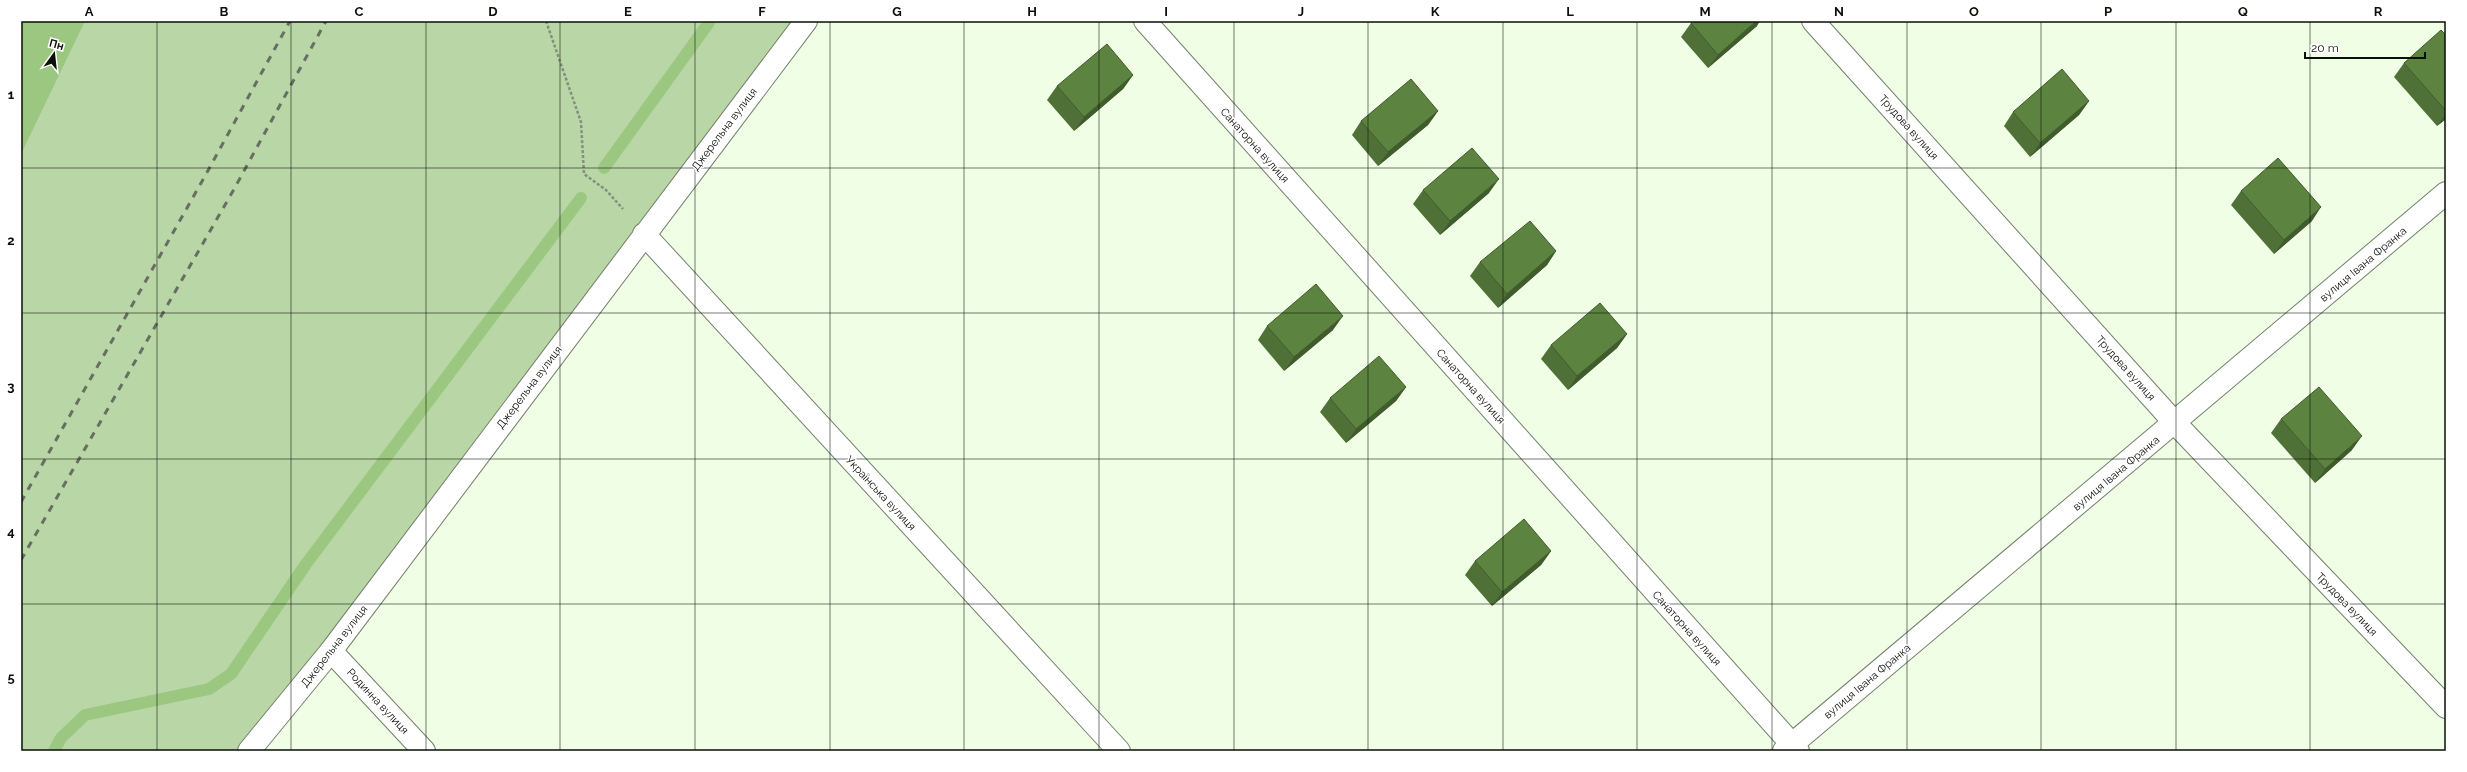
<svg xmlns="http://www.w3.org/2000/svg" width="2467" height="772" font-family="Raleway,sans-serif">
  <rect width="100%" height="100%" fill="#effee5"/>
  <path fill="#b9d6a6" d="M 21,21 L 806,21 L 249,751 L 21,751 Z"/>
  <path fill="#9cc780" d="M 21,21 L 85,21 L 21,154 Z"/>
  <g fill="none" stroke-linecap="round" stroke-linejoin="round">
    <g stroke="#9cc780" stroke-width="12">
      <path d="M 604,168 L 710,21"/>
      <path d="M 54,751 L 61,738 L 85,715 L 209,689 L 231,674 L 306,564 L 581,198"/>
    </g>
    <defs>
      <g id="street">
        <path d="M 1145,21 L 1798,751"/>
        <path d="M 1813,21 L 2175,423 L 2446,707"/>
        <path d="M 644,234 L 1119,751"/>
        <path d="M 331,651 L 424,751"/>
        <path d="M 249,751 L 331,651 L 806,21"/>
      </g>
      <path id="secondary" d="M 1784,751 L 2446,193"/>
    </defs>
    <use href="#street" stroke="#73816a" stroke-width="24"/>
    <use href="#secondary" stroke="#73816a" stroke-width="24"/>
    <path stroke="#848f7d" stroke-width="2.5" stroke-dasharray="3 2" stroke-linecap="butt" d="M 546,21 L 581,122 L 584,174 L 606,190 L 623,209"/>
    <use href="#street" stroke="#fff" stroke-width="22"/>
    <use href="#secondary" stroke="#fff" stroke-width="22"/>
    <g stroke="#666f61" stroke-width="3" stroke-dasharray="7 7" stroke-linecap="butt">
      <path d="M 21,502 L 205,176 L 290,21"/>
      <path d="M 21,560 L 233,191 L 326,21"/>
    </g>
  </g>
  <g fill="#4f7137">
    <path d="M 1691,23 L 1757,26 L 1708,68 L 1681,37 Z"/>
    <path d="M 2446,35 L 2446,119 L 2437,126 L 2394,77 L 2404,63 Z"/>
    <path d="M 1133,75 L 1123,89 L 1074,131 L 1047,100 L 1057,86 Z"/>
    <path d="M 2089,101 L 2079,115 L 2030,157 L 2004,126 L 2013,112 Z"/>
    <path d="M 1438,111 L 1428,125 L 1378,166 L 1352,135 L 1361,121 Z"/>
    <path d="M 1423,190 L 1489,193 L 1440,235 L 1413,204 Z"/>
    <path d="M 2241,191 L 2312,221 L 2274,254 L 2231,205 Z"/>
    <path d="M 1556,251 L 1547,265 L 1498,308 L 1470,276 L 1480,262 Z"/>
    <path d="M 1267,326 L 1333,330 L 1284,371 L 1258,340 Z"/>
    <path d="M 1627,334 L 1617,348 L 1568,390 L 1541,359 L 1551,345 Z"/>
    <path d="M 1406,387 L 1396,401 L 1346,443 L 1320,412 L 1330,398 Z"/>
    <path d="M 2281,419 L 2352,450 L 2315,483 L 2271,433 Z"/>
    <path d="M 1551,551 L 1541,565 L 1492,606 L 1465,575 L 1475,561 Z"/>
  </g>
  <g fill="#405c2d">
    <path d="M 1756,21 L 1760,21 L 1757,26 L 1708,68 L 1718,55 Z"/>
    <path d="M 1133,75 L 1123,89 L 1074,131 L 1084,117 Z"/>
    <path d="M 2089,101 L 2079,115 L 2030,157 L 2040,143 Z"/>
    <path d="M 1438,111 L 1428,125 L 1378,166 L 1388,152 Z"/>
    <path d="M 2446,114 L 2446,119 L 2437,126 Z"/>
    <path d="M 1499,179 L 1489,193 L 1440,235 L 1450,221 Z"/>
    <path d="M 2321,207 L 2312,221 L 2274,254 L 2284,240 Z"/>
    <path d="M 1556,251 L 1547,265 L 1498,308 L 1507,294 Z"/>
    <path d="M 1343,316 L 1333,330 L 1284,371 L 1294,357 Z"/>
    <path d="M 1627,334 L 1617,348 L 1568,390 L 1577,376 Z"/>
    <path d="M 1406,387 L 1396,401 L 1346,443 L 1356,429 Z"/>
    <path d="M 2362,436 L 2352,450 L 2315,483 L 2325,469 Z"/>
    <path d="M 1551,551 L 1541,565 L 1492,606 L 1502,592 Z"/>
  </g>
  <g fill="#5c8340" stroke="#405c2d">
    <path d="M 1693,21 L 1756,21 L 1718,55 L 1691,23 Z"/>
    <path d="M 2441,30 L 2446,35 L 2446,111 L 2404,63 Z"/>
    <path d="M 1107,44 L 1133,75 L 1084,117 L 1057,86 Z"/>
    <path d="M 2062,69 L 2089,101 L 2040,143 L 2013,112 Z"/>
    <path d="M 1411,79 L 1438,111 L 1388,152 L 1361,121 Z"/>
    <path d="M 1472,148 L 1499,179 L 1450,221 L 1423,190 Z"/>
    <path d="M 2278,158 L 2321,207 L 2284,240 L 2241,191 Z"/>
    <path d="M 1530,221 L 1556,251 L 1507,294 L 1480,262 Z"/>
    <path d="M 1316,284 L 1343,316 L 1294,357 L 1267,326 Z"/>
    <path d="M 1600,303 L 1627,334 L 1577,376 L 1551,345 Z"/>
    <path d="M 1379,356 L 1406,387 L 1356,429 L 1330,398 Z"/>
    <path d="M 2319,387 L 2362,436 L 2325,469 L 2281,419 Z"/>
    <path d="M 1524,519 L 1551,551 L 1502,592 L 1475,561 Z"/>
  </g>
  <path fill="none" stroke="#0a0f07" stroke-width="1" stroke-opacity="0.55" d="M 157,21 L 157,751M 291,21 L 291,751M 426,21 L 426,751M 560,21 L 560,751M 695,21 L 695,751M 830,21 L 830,751M 964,21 L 964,751M 1099,21 L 1099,751M 1234,21 L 1234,751M 1368,21 L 1368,751M 1503,21 L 1503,751M 1637,21 L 1637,751M 1772,21 L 1772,751M 1907,21 L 1907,751M 2041,21 L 2041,751M 2176,21 L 2176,751M 2310,21 L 2310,751M 21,168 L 2446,168M 21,313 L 2446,313M 21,459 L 2446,459M 21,604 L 2446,604"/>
  <g text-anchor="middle" stroke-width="3" stroke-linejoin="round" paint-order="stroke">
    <g font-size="11" fill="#0a0f07" stroke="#fff">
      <text transform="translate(1909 127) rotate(48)" y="4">Трудова вулиця</text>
      <text transform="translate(724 129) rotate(-53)" y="4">Джерельна вулиця</text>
      <text transform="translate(1255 145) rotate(48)" y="4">Санаторна вулиця</text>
      <text transform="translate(2363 264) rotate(-40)" y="4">вулиця Івана Франка</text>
      <text transform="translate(2126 368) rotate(48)" y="4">Трудова вулиця</text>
      <text transform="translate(1471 386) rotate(48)" y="4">Санаторна вулиця</text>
      <text transform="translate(529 387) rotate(-53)" y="4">Джерельна вулиця</text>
      <text transform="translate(2116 473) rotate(-40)" y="4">вулиця Івана Франка</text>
      <text transform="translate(881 493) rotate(47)" y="4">Українська вулиця</text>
      <text transform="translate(2347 604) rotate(46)" y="4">Трудова вулиця</text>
      <text transform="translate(1687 628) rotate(48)" y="4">Санаторна вулиця</text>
      <text transform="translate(334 646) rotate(-52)" y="4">Джерельна вулиця</text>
      <text transform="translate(1867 681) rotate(-40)" y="4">вулиця Івана Франка</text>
      <text transform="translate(378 701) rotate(47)" y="4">Родинна вулиця</text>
    </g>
  </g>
  <rect width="2467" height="772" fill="none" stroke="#ffffff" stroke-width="44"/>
  <g transform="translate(54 54) rotate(15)" stroke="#ffffff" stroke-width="3" paint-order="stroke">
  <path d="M0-3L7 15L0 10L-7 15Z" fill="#0a0f07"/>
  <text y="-6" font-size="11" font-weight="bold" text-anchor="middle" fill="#0a0f07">Пн</text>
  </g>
  <path d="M2305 52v6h120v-6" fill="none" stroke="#0a0f07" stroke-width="2"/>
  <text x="2311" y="52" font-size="12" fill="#0a0f07" stroke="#ffffff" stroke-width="3" paint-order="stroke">20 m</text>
  <rect x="22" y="22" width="2423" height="728" fill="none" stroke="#0a0f07" stroke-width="1.5"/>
  <g font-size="13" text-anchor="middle" font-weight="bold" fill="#0a0f07">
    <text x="89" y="16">A</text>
    <text x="224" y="16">B</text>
    <text x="359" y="16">C</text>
    <text x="493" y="16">D</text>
    <text x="628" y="16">E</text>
    <text x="762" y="16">F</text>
    <text x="897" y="16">G</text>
    <text x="1032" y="16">H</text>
    <text x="1166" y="16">I</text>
    <text x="1301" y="16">J</text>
    <text x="1435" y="16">K</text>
    <text x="1570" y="16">L</text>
    <text x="1705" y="16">M</text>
    <text x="1839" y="16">N</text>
    <text x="1974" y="16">O</text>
    <text x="2108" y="16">P</text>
    <text x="2243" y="16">Q</text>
    <text x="2378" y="16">R</text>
    <text x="11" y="99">1</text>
    <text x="11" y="245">2</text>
    <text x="11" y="391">3</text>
    <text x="11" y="536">4</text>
    <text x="11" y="682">5</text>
  </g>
</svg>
